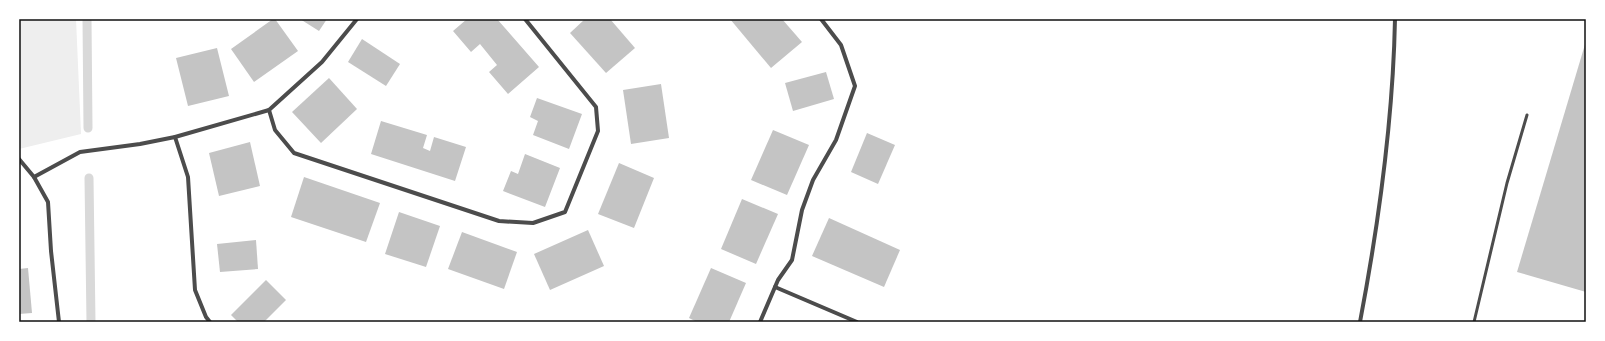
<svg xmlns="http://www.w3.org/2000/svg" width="1605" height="341" font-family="'Fira Sans',sans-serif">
  <rect width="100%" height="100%" fill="#fff"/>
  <path fill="#eee" d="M 19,19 L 76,19 L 81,134 L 19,149 Z"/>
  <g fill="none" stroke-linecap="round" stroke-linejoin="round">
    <g stroke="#d9d9d9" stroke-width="9">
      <path d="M 87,19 L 88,128"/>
      <path d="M 89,178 L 91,322"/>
    </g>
  </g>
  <g fill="#c4c4c4">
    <path d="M 273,19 L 275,19 L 298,51 L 254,82 L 231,49 Z"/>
    <path d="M 300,19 L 327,19 L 319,31 Z"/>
    <path d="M 467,19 L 497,19 L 539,67 L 508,94 L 489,72 L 497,65 L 480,44 L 471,52 L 453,31 Z"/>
    <path d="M 585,19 L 610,19 L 635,48 L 606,73 L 570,33 Z"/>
    <path d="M 730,19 L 782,19 L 802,42 L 771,68 Z"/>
    <path d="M 362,39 L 400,64 L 386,86 L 348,62 Z"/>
    <path d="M 1586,41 L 1586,292 L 1517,272 Z"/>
    <path d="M 217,48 L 229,96 L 188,106 L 176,58 Z"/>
    <path d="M 826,72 L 834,99 L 793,111 L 785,83 Z"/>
    <path d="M 329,78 L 357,109 L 321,143 L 292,112 Z"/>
    <path d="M 661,84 L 669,138 L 631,144 L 623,90 Z"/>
    <path d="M 537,98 L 582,114 L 569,149 L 533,135 L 538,121 L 530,117 Z"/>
    <path d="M 381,121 L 427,135 L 423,148 L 430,151 L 434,137 L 466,147 L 455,181 L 371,154 Z"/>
    <path d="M 773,130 L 809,145 L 787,195 L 751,180 Z"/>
    <path d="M 867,133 L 895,145 L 878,184 L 851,172 Z"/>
    <path d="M 250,142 L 260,186 L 219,196 L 209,153 Z"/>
    <path d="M 525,154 L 560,168 L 545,207 L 503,191 L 511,171 L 518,174 Z"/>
    <path d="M 619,163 L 654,178 L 634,228 L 598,214 Z"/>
    <path d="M 304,177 L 380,203 L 366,242 L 291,217 Z"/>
    <path d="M 742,199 L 778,214 L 756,264 L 721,249 Z"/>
    <path d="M 399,212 L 440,226 L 426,267 L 385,254 Z"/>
    <path d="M 829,218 L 900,250 L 884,287 L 812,256 Z"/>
    <path d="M 588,230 L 604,266 L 550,290 L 534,254 Z"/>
    <path d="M 462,232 L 517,252 L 504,289 L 448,269 Z"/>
    <path d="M 256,240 L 258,269 L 220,272 L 217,244 Z"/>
    <path d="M 28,268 L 32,313 L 19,314 L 19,269 Z"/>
    <path d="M 711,268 L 746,283 L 729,322 L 697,322 L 689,318 Z"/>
    <path d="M 266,280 L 286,300 L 264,322 L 238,322 L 231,315 Z"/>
  </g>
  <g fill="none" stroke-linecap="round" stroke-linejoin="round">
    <path stroke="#4c4c4c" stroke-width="3" d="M 1474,322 L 1507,183 L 1527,115"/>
    <g stroke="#4c4c4c" stroke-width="4">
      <path d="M 269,110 L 275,130 L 294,153 L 499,221 L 533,223 L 565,212 L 598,131 L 596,107 L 525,19"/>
      <path d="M 175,137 L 188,177 L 195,290 L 206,317 L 210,322"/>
      <path d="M 19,159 L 34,177 L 48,202 L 51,251 L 59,322"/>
      <path d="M 34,177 L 80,152 L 140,144 L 175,137 L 269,110 L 322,62 L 357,19"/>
      <path d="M 775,287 L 857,322"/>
      <path d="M 760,322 L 778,280 L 792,260 L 802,210 L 813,180 L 836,140 L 855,86 L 841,45 L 821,19"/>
      <path d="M 1360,322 C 1379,222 1393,121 1395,19"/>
    </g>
  </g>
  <rect width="1605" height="341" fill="none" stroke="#ffffff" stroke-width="40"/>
  <rect x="20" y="20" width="1565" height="301" fill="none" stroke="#111" stroke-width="1.5"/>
</svg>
